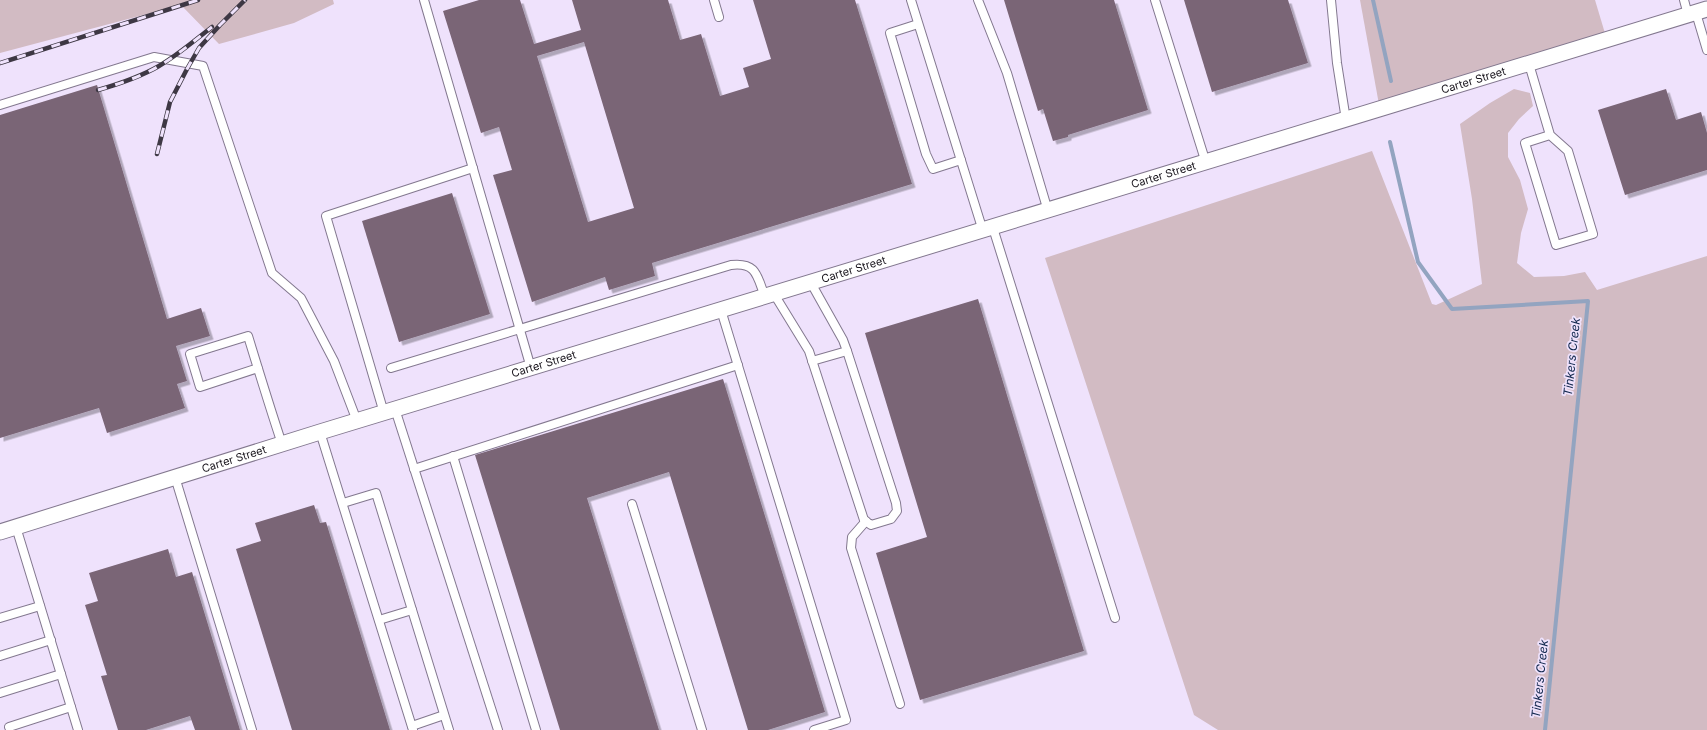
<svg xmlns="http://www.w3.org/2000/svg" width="1707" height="730" font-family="Inter,sans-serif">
  <defs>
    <filter id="shadow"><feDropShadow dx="3.5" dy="3.5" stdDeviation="0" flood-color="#0004"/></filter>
  </defs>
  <rect width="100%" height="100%" fill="#efe2fc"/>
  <g fill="#d2bbc3">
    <path d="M 0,0 L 333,0 L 334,4 L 294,23 L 219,44 L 181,5 L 0,53 Z"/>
    <path d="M 1360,0 L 1595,0 L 1607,40 L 1380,110 Z"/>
    <path d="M 1514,89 L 1530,93 L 1533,106 L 1519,119 L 1508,133 L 1508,157 L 1520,180 L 1528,209 L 1521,233 L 1517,263 L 1534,277 L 1564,276 L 1585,272 L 1597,290 L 1707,256 L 1707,730 L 1218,730 L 1194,715 L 1045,258 L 1372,151 L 1432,304 L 1436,305 L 1482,284 L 1472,199 L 1460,124 L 1490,103 Z"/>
  </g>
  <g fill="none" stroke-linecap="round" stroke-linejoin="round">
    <g stroke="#93a4c0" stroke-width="4">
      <path d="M 1373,0 L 1391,81"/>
      <path d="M 1390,142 L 1418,262 L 1452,309 L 1588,301 L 1545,730"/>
    </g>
  </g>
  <g fill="#7a6576" fill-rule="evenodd" filter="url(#shadow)">
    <path d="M 479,0 L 520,0 L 534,44 L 581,30 L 572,0 L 668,0 L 680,40 L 701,34 L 720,96 L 749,87 L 743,68 L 771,59 L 753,0 L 855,0 L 912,184 L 652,263 L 655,276 L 609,290 L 605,277 L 532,302 L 493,175 L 512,170 L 499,127 L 481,133 L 443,11 ZM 584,42 L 634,208 L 588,222 L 537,56 Z"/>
    <path d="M 1004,0 L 1114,0 L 1148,110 L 1068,135 L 1068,137 L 1053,141 L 1043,109 L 1038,111 Z"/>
    <path d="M 1184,0 L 1288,0 L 1308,63 L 1212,92 Z"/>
    <path d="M 97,85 L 167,319 L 201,308 L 210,336 L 176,346 L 187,381 L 177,384 L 185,408 L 107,433 L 99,408 L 0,438 L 0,115 Z"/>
    <path d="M 1666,89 L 1676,120 L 1701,112 L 1707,133 L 1707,170 L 1625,195 L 1598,110 Z"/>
    <path d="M 452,193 L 490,314 L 399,342 L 362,221 Z"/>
    <path d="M 978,299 L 1084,651 L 920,700 L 876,553 L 927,537 L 865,333 Z"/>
    <path d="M 723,379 L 825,712 L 768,730 L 748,730 L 669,472 L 587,498 L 659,730 L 560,730 L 475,455 Z"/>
    <path d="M 314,505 L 320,523 L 326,522 L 390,730 L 292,730 L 236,549 L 261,541 L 255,523 Z"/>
    <path d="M 168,549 L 176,577 L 192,572 L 240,730 L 195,730 L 190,716 L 146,730 L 118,730 L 101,676 L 107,675 L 85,605 L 98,601 L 89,573 Z"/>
  </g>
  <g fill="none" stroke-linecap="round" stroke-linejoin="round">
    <defs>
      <g id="lane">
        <path d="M 424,0 L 531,368"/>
        <path d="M 714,0 L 719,17"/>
        <path d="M 911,0 L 983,231"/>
        <path d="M 978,0 L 1007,73 L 1048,211"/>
        <path d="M 1155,0 L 1206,163"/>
        <path d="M 1331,0 L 1337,63 L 1346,120"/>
        <path d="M 1684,0 L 1688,15"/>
        <path d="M 1696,13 L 1707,50"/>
        <path d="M 918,24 L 890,33 L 926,154 L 933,169 L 961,160"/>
        <path d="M 1529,64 L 1550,135 L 1525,143 L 1556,245 L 1593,234 L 1568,151 L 1550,135"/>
        <path d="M 0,105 L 154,57 L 203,66 L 272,273 L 301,298 L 334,361 L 357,421"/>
        <path d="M 993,228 L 1115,618"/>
        <path d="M 774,294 L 809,351 L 864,520 L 871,525 L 891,519 L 897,511 L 896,503 L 847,351 L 843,340 L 811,283"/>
        <path d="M 721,310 L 846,720 L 814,730"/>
        <path d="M 812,361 L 847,351"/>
        <path d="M 258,368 L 200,387 L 190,354 L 248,336 C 259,372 270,408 282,444"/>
        <path d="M 391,368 L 731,265 C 757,262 757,276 765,297"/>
        <path d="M 395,409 L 498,730"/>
        <path d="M 384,413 L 326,216 L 473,168"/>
        <path d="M 320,432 L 413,730"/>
        <path d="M 453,456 L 536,730"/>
        <path d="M 414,469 L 738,365"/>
        <path d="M 175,477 L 252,730"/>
        <path d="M 343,503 L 376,493 L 449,730"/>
        <path d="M 632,504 L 702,730"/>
        <path d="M 866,521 L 852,537 L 851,548 L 900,704"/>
        <path d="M 16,527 L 78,730"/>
        <path d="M 0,618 L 40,606"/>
        <path d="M 379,620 L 412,610"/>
        <path d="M 0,656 L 51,640"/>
        <path d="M 0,693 L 61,674"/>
        <path d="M 412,726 L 444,715"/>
        <path d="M 9,727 L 71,707"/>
      </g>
      <g id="street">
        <path id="s1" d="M 0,532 L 320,432 L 1707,9"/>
      </g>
    </defs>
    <use href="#lane" stroke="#83788f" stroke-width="10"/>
    <use href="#street" stroke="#83788f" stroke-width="17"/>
    <use href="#lane" stroke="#fff" stroke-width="8"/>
    <use href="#street" stroke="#fff" stroke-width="15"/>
    <defs>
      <g id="rail">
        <path d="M 0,63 L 198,0"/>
        <path d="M 98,90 C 119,84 140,77 159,66 C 178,55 195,40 212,27"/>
        <path d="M 157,154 L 170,102 L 187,69 L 199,48 L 220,25 L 245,0"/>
      </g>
    </defs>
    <use href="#rail" stroke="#3e3844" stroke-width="4.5"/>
    <use href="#rail" stroke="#efe2fc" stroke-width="3" stroke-dasharray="9" stroke-linecap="butt"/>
  </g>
  <g text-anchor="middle" stroke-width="3.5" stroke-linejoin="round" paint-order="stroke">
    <g font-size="11" fill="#17131b" stroke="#efe2fc">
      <text dy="4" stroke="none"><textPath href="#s1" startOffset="1541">Carter Street</textPath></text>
      <text dy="4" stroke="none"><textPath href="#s1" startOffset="1217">Carter Street</textPath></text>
      <text dy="4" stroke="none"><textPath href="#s1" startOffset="893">Carter Street</textPath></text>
      <text dy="4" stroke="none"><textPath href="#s1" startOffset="569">Carter Street</textPath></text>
      <text dy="4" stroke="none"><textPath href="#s1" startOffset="245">Carter Street</textPath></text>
    </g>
    <g font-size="12" font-style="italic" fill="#13294f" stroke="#efe2fc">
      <text transform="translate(1572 357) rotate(-84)" y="4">Tinkers Creek</text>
      <text transform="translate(1540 679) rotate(-84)" y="4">Tinkers Creek</text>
    </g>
  </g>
</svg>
